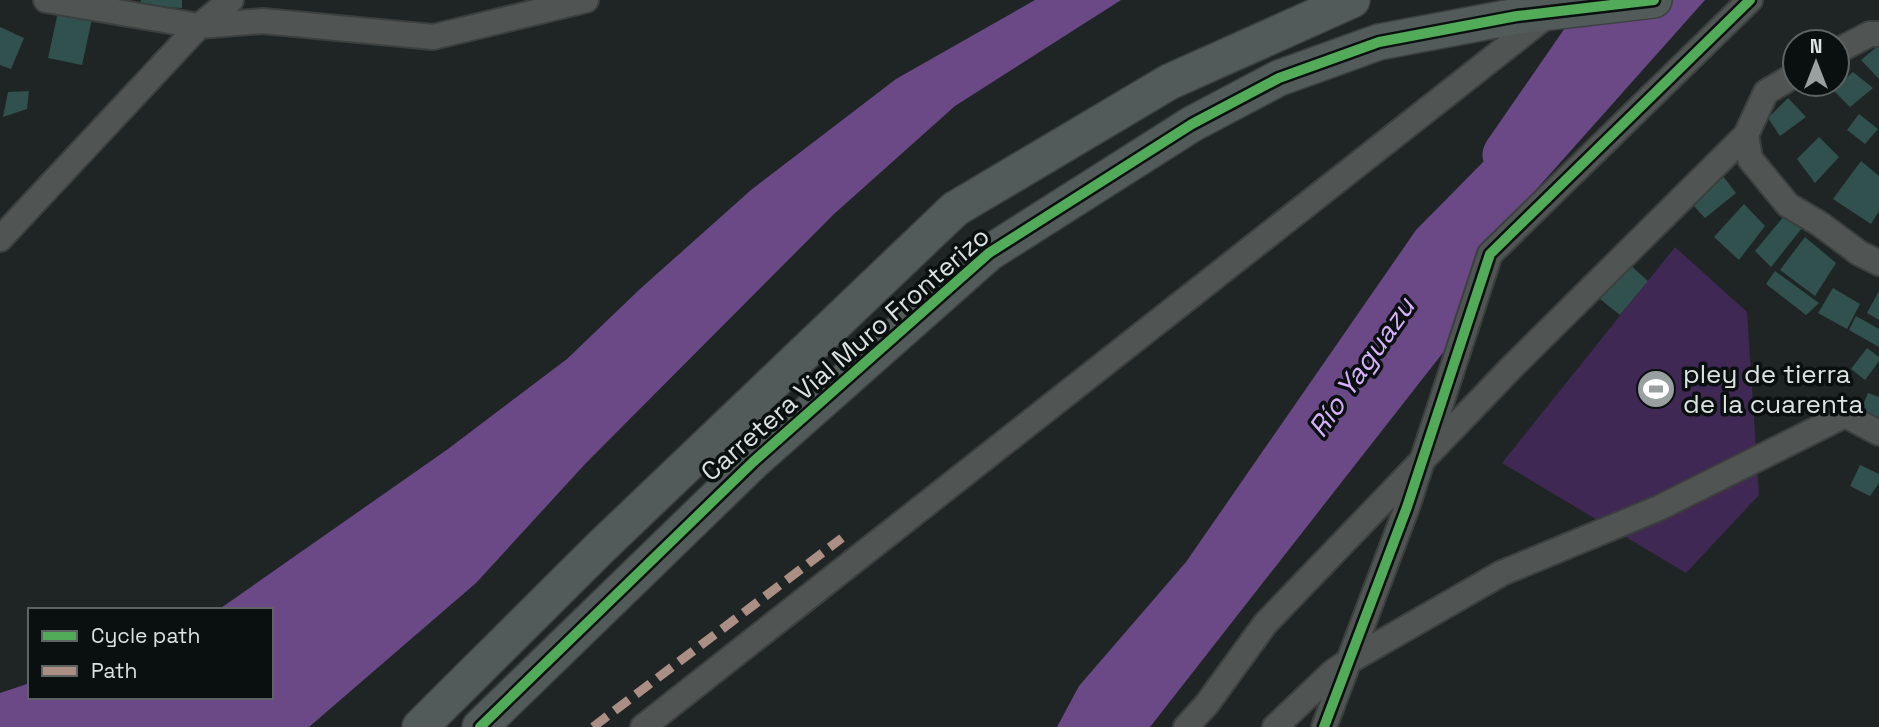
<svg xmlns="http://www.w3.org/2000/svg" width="1879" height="727" font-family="'Space Grotesk',sans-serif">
  <rect width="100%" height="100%" fill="#1f2524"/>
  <path fill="#3f2853" d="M 1675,247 L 1747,312 L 1759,495 L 1686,573 L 1502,463 Z"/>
  <g fill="#6b4987">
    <path d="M 1035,0 L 1121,0 L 955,106 L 834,214 L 586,463 L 476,583 L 309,727 L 0,727 L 0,693 L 30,683 L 30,697 L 271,697 L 271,610 L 218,610 L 448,449 L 567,359 L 640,289 L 751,190 L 896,79 Z"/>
    <path d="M 1626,0 L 1705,0 L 1501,229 L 1456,336 L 1150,727 L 1057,727 L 1079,686 L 1186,562 L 1416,230 L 1570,74 Z"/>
  </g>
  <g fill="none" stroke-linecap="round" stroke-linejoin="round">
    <path stroke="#6b4987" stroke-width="49" d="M 1507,155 L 1614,0"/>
  </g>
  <g fill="#31514e">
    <path d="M 141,0 L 182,0 L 182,8 L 140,6 Z"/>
    <path d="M 58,12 L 92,19 L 82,65 L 48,58 Z"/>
    <path d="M 0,27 L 24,38 L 11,69 L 0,65 Z"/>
    <path d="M 1879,45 L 1879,79 L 1861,60 Z"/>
    <path d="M 1853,72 L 1873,88 L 1850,107 L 1833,90 Z"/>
    <path d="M 29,91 L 27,109 L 3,117 L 8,92 Z"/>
    <path d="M 1788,98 L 1806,117 L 1780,136 L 1768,118 Z"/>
    <path d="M 1859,114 L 1878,129 L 1865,144 L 1847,130 Z"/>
    <path d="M 1819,137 L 1839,157 L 1815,183 L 1797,159 Z"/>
    <path d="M 1861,161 L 1879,176 L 1879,211 L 1871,224 L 1833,199 Z"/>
    <path d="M 1722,175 L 1736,193 L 1705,218 L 1694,206 Z"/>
    <path d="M 1744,204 L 1765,226 L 1739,260 L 1714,237 Z"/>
    <path d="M 1785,215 L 1802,228 L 1771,267 L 1755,251 Z"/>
    <path d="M 1805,237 L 1836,263 L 1815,296 L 1780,270 Z"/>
    <path d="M 1630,265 L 1648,281 L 1620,315 L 1600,299 Z"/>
    <path d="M 1775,271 L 1819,303 L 1806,315 L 1766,284 Z"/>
    <path d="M 1833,288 L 1860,304 L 1847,329 L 1818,313 Z"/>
    <path d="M 1879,291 L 1879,320 L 1867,313 Z"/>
    <path d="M 1856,316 L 1879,329 L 1879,347 L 1849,330 Z"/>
    <path d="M 1867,348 L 1879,357 L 1879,361 L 1865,380 L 1851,369 Z"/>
    <path d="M 1868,393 L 1879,397 L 1879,424 L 1858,417 Z"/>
    <path d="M 1860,465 L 1879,474 L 1879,483 L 1870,496 L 1850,486 Z"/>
  </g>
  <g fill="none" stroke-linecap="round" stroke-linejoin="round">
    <defs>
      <g id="street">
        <path d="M 46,0 L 199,26 L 263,21 L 433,37 L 586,0"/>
        <path d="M 1837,51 L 1870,34 L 1879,34"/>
        <path d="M 1795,75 L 1766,92 L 1746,135 L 1750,159 L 1788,205 L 1820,224 L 1859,253 L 1879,263"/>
        <path d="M 0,239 L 199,26 L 231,0"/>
        <path d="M 643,727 L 1550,13"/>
        <path d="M 1186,727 L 1207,704 L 1265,624 L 1512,367 L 1746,135"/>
        <path d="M 1275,727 L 1333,672 L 1349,661 L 1502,573 L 1659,508 L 1845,415 L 1879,433"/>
        <path d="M 1324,727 L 1407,507 L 1490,254 L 1750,0"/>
      </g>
      <g id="secondary">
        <path d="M 420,727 L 602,546 L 955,209 L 1169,82 L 1352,0"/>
        <path d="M 480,727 L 753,462 L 989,253 L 1192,124 L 1279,78 L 1379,42 L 1517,16 L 1654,0"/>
      </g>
    </defs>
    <use href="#street" stroke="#3b403f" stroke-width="28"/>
    <use href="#secondary" stroke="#3b403f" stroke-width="38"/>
    <use href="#street" stroke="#505554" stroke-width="24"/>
    <use href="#secondary" stroke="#525b59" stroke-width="35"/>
    <path stroke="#ac8f84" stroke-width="9" stroke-dasharray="18 9" stroke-linecap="butt" d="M 593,727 L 842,538"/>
    <defs>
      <g id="cycleway">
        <path d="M 480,727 L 753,462 L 989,253 L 1192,124 L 1279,78 L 1379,42 L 1517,16 L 1654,0"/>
        <path d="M 1324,727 L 1407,507 L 1490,254 L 1750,0"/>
      </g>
    </defs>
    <use href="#cycleway" stroke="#0a100f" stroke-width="15"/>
    <use href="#cycleway" stroke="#51ab58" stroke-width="10"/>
  </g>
  <defs>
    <symbol id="stadium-disc" viewBox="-11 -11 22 22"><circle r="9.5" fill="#99a09f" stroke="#0a100f"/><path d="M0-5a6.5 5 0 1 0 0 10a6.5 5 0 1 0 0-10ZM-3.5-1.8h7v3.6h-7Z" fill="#fff"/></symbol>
  </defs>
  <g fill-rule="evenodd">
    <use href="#stadium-disc" x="1634" y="367" width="44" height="44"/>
  </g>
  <g text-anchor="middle" stroke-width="7" stroke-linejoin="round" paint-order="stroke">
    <g font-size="26" fill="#dbe2e1" stroke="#0a100f">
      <text transform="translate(845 354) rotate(-41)" y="9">Carretera Vial Muro Fronterizo</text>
    </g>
    <g font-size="26" fill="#dbe2e1" stroke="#0a100f" text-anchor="start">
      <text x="1683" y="383">pley de tierra<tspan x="1683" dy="30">de la cuarenta</tspan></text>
    </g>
    <g font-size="28" font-style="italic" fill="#d9b0fd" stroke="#0a100f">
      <text transform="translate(1361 367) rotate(-55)" y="10">Río Yaguazu</text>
    </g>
  </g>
  <rect x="28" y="608" width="245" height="91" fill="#0a100f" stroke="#5e6463" stroke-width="2"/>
  <rect x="42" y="631" width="35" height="10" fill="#51ab58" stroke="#5e6463" stroke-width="2"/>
  <text x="91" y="643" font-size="21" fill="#dbe2e1">Cycle path</text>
  <rect x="42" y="666" width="35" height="10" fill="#ac8f84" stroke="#5e6463" stroke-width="2"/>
  <text x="91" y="678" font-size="21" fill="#dbe2e1">Path</text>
  <g transform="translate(1816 63)"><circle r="33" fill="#0a100f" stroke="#5e6463" stroke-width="2"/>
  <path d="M0-5L12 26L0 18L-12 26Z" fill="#99a09f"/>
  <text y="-10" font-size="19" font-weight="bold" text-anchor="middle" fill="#dbe2e1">N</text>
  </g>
</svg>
